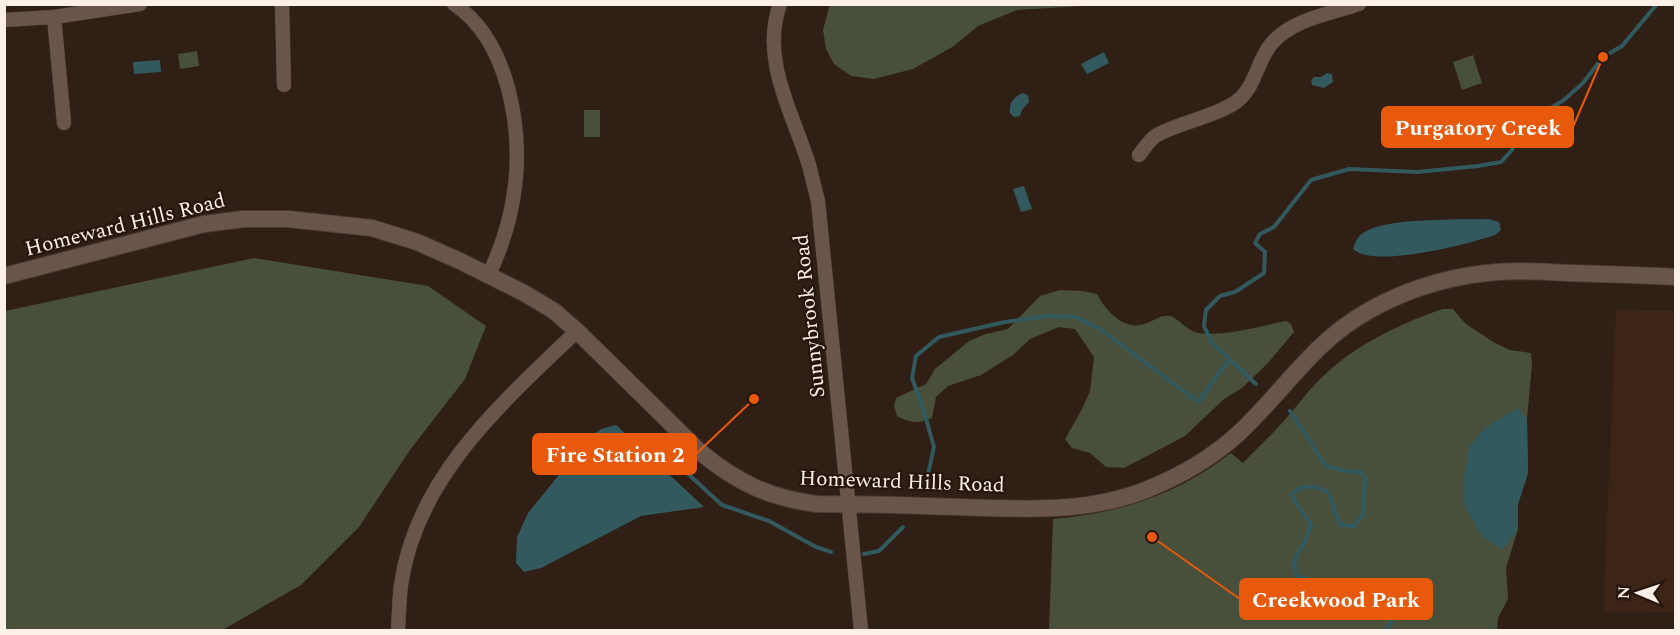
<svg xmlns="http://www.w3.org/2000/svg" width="1680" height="635" font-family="Spectral,serif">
  <rect width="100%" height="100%" fill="#301f15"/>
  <path fill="#3c2417" d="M 1616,310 L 1675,311 L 1675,612 L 1603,613 Z"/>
  <g fill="#484f3b">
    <path d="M 830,4 L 1098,4 L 1098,5 L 1017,10 L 978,26 L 954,46 L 913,69 L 874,79 L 851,76 L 834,64 L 826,49 L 823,30 Z"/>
    <path d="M 197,51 L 199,66 L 180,69 L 178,54 Z"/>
    <path d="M 1473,55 L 1482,83 L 1462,90 L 1453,62 Z"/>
    <rect x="584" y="110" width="16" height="27"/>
    <path d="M 254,258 L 428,286 L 486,326 L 465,379 L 410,450 L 359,527 L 301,585 L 224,629 L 5,630 L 5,311 Z"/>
    <path d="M 1060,290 L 1083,291 L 1097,294 C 1105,310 1124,331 1144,324 C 1152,322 1161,314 1170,316 C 1180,319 1187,331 1198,333 C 1223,337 1261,326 1286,321 L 1291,324 L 1294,332 L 1268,363 L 1242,388 L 1224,399 L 1185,436 L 1124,468 L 1106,467 L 1090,453 L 1072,448 L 1065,439 L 1082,409 L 1090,391 L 1094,357 L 1075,329 L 1059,327 L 1030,339 L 1013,355 L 981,375 L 948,386 L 936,397 L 932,418 C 918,424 910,423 897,416 L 894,406 L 896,398 L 926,384 L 935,369 L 969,341 L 986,334 L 1008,329 L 1040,296 Z"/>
    <path d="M 1443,309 L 1453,309 L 1466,324 L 1495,343 L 1510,350 L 1531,353 L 1532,364 L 1527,419 L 1528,473 L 1518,504 L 1518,529 L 1506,568 L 1508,599 L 1498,618 L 1497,630 L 1049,630 L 1053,519 C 1121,513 1176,495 1231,453 L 1243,463 C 1258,447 1274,433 1288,416 C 1302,400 1314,383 1331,369 C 1360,343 1406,321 1443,309 Z"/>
  </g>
  <g fill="#31595e">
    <path d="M 1104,52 L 1109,63 L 1087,74 L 1081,64 Z"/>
    <path d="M 160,60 L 161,72 L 134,74 L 133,62 Z"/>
    <path d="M 1327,73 L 1332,74 L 1333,82 L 1324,88 L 1312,85 L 1311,80 L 1314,77 L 1321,77 Z"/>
    <path d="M 1022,93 L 1028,95 L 1029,102 L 1022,110 L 1020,116 L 1014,117 L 1010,113 C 1009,103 1013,98 1022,93 Z"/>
    <path d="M 1024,186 L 1032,209 L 1021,212 L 1013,189 Z"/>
    <path d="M 1488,219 L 1499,222 L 1501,230 L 1495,235 C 1468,244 1374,269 1353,249 C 1355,243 1357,237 1363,233 C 1387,217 1457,220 1488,219 Z"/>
    <path d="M 1518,408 L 1527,419 L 1528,473 L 1518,504 L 1518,529 L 1503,549 L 1483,538 L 1463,503 L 1464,476 L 1470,445 L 1486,427 Z"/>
    <path d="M 616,425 L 704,507 L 641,516 L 541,568 L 524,572 L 516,563 L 517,537 L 528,513 L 588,439 L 601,429 Z"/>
  </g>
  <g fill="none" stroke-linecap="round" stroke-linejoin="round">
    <g stroke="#31595e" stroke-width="4">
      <path d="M 1256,384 L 1212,343 L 1204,326 L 1206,310 L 1220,296 L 1235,292 L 1264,273 L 1265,252 L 1255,243 L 1260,234 L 1274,227 L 1311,180 L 1349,169 L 1417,172 L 1478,166 L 1501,162 L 1512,150 L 1518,135 L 1536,117 L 1564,100 L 1583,83 L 1603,57 L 1622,46 L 1657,4"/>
      <path d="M 1290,411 L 1326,466 L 1345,471 L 1361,472 L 1365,478 L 1363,514 L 1354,526 L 1340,525 L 1328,492 L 1316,487 L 1300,487 L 1291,495 L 1311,525 L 1306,539 L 1293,562 L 1297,576 C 1318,581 1337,589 1358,594 C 1371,597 1383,597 1394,604 L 1394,617 L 1386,630"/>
      <path d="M 658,468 L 675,462 L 722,505 L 769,521 L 816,547 L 831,552"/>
      <path d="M 926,483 L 934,447 L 922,405 L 912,378 L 916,356 L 939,337 L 1005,322 L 1048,316 L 1076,317 L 1100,329 L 1198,402 L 1229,360"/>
      <path d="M 864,554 L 879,551 L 903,527"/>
    </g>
    <defs>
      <g id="minor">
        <path d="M 282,4 L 284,85"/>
        <path d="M 454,4 C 484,24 499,55 508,88 C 525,152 517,217 488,276"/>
        <path d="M 780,4 C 760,60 793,113 809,165 C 812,177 815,189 818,201 L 861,630"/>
        <path d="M 54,17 L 64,123"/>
        <path d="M 4,20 L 54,17 L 140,4"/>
        <path d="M 1139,155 C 1144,149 1150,139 1157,135 C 1181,122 1210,118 1233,104 C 1256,90 1256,61 1272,43 C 1293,19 1330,14 1359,4"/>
        <path d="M 398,630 C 399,615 399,600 401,585 C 416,477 503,402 577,331"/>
      </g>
      <path id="tertiary" d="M 4,276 L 204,224 L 244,219 L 288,219 L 372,228 L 417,242 L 460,261 L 524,293 L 554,311 L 577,331 L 699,451 C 736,482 769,498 817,504 C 864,504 911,505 958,507 C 1022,509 1087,514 1148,489 C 1180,476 1213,457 1239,433 C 1268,406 1291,375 1319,348 C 1366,302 1433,277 1497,272 C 1521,270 1544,272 1568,273 C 1604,274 1640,275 1676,277"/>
    </defs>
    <use href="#minor" stroke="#4a3b35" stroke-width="15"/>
    <use href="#tertiary" stroke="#4a3b35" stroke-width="18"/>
    <use href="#minor" stroke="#6a554b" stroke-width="14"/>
    <use href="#tertiary" stroke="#6a554b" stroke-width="16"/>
  </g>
  <g text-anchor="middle" stroke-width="4.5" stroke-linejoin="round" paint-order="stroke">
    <g font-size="21" fill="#fdf0e9" stroke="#26150c">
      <text transform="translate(125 224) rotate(-14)" y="7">Homeward Hills Road</text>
      <text transform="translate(809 316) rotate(-96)" y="7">Sunnybrook Road</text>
      <text transform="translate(902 481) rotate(2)" y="7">Homeward Hills Road</text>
    </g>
  </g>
  <path fill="none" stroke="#e8590c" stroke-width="2" d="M1603 57L1573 127M754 399L696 454M1152 537L1240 599"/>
  <g fill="#e8590c" stroke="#26150c" stroke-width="2">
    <circle cx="1603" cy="57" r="6"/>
    <circle cx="754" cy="399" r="6"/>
    <circle cx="1152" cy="537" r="6"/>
  </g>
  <g fill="#e8590c" stroke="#e8590c" stroke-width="2">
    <rect x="1382" y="107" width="191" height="40" rx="6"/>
    <rect x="533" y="434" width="163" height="40" rx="6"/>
    <rect x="1240" y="579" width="192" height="40" rx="6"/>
  </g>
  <g font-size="22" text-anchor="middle" font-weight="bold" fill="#fff">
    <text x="1478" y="135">Purgatory Creek</text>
    <text x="615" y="462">Fire Station 2</text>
    <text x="1336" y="607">Creekwood Park</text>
  </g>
  <rect width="1680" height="635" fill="none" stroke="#fdf0e9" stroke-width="12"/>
  <g transform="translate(1638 593) rotate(272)" stroke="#26150c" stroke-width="4.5" paint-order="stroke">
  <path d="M0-4.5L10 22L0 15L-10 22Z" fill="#fdf0e9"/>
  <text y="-9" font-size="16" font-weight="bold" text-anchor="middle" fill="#fdf0e9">N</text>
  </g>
</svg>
